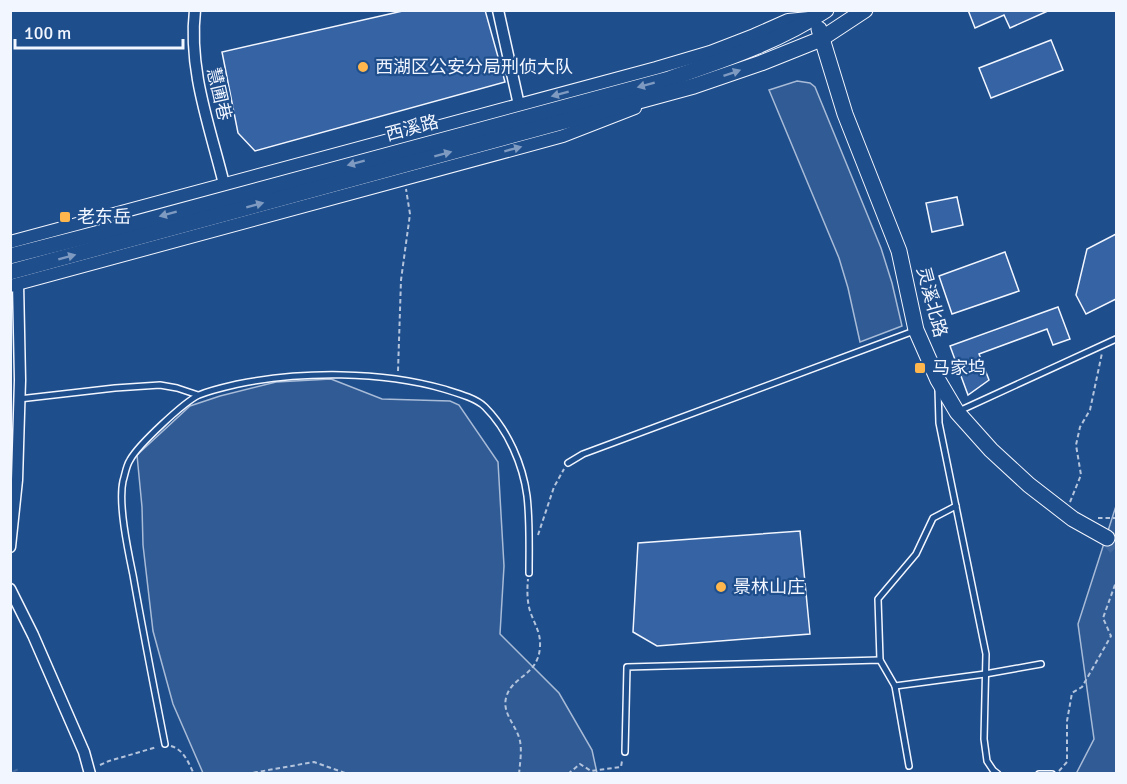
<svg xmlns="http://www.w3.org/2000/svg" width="1127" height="784" font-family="Signika,'Noto Sans SC',sans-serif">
  <rect width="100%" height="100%" fill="#1f4e8c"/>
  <g fill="#305b95" stroke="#a8bbd7" stroke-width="1.5">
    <path d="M 797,81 L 810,83 L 815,87 L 881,248 L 892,283 L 902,326 L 860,342 L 848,288 L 839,258 L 769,90 Z"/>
    <path d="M 331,379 L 382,399 L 450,401 L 459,405 L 498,462 L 504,566 L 500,634 L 559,693 L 592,750 L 597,773 L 203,773 L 173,704 L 153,631 L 143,545 L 142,507 L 137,455 L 190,406 L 220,396 L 276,382 Z"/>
    <path d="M 1116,506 L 1116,773 L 1076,774 L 1094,739 L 1078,624 Z"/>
  </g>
  <g fill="#3563a3" stroke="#f2f6ff" stroke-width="1.5">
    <path d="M 407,10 L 485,10 L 505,82 L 255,151 L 238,133 L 222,52 Z"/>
    <path d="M 968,10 L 1050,10 L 1010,28 L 1004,15 L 975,28 Z"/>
    <path d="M 1051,40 L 1063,70 L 991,98 L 979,68 Z"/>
    <path d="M 957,197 L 963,225 L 932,232 L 926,203 Z"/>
    <path d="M 1116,234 L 1116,299 L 1086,314 L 1076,295 L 1087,249 Z"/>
    <path d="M 1005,252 L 1019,291 L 952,314 L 939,276 Z"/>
    <path d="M 1058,307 L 1070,339 L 1053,345 L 1047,329 L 979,354 L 989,380 L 968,395 L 950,346 Z"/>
    <path d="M 800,531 L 810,634 L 657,646 L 633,632 L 638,543 Z"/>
  </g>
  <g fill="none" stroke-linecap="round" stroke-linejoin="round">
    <path stroke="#3f679d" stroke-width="15" stroke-dasharray="15 8" stroke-linecap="butt" d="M 1107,538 L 1116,548"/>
    <path stroke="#3f679d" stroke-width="16" stroke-dasharray="16 8" stroke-linecap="butt" d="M 10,772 L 11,774"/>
    <defs>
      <g id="service">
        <path d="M 938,389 L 939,423 L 986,654 L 984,739 L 987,761 L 993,770 L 998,774"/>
        <path d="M 19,399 L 115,388 L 160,385 L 177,388 L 198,395"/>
        <path d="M 959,411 L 1116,339"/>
        <path d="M 568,463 L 583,454 L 914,331"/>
        <path d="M 880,660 L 878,599 L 916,554 L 933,518 L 956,506"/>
        <path d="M 895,686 L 909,766"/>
        <path d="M 165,744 C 154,688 143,632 133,575 C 128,551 118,504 123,481 C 125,475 126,466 130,460 C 138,445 184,402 199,395 C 211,390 225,387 238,384 C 302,371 381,371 444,389 C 457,393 476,398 485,407 C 508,430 523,465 527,496 C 530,521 529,548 529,573"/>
        <path d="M 625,752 L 627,667 L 880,660 L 895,686 L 985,674 L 1041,664"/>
        <path d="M 1039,774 L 1052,774"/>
      </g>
      <g id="minor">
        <path d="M 195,10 C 188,70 210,127 224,184"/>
        <path d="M 498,10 L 519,105"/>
        <path d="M 10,547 L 17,480 L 20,380 L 18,283"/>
        <path d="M 10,589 L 33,635 L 84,752 L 90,774"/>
      </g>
      <g id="tertiary">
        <path d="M 10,242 L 656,68 L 710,52 L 754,35 L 788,20 L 809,18"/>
        <path d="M 10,286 L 563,136 L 635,108"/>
      </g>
      <g id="secondary">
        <path d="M 819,29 L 845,114 L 899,251 L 916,330 L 938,380 L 957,412 L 991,450 L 1029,485 L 1073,519 L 1107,538"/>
        <path d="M 10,256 L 111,230 L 669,79 C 723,60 778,42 826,10"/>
        <path d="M 10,272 L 694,86 L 761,63 L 821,39 L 865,10"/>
      </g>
    </defs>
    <use href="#service" stroke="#f2f6ff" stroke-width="8"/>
    <use href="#minor" stroke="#f2f6ff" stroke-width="13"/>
    <use href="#tertiary" stroke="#f2f6ff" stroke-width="14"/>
    <use href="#secondary" stroke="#f2f6ff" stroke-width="17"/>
    <g stroke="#b3c4dc" stroke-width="2" stroke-dasharray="4.5 3" stroke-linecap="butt">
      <path d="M 398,371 L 401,280 L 410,214 L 406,189"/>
      <path d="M 1070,502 L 1081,475 L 1076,445 L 1080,427 L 1090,410 L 1102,353"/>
      <path d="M 1098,518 L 1116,518"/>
      <path d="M 538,535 L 554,487 L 564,469"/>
      <path d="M 171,746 C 184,750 188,762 194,774"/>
      <path d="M 100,765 L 109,761 L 157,747"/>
      <path d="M 1059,771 L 1067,762 L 1067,721 L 1072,693 L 1082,687 L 1111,636 L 1103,618 L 1116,582"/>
      <path d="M 246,774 L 314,762 L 348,774"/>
      <path d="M 519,774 C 520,763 522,751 520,741 C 517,726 502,714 506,698 C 511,676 539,676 540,646 C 541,633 534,623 530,611 C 527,601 527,590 528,579"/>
      <path d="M 568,774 L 580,764 L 591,771 L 621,767 L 622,761"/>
    </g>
    <use href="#service" stroke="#1f4e8c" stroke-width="5"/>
    <use href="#minor" stroke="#1f4e8c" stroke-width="10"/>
    <use href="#tertiary" stroke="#1f4e8c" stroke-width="12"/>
    <use href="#secondary" stroke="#1f4e8c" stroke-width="15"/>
  </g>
  <defs><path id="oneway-solid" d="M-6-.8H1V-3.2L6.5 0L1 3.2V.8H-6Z" transform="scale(1.5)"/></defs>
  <g fill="#7e9ac0">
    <use href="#oneway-solid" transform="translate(732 73) rotate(-19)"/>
    <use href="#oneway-solid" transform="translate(646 85) rotate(165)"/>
    <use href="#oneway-solid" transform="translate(560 94) rotate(165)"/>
    <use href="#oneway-solid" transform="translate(513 149) rotate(-15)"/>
    <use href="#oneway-solid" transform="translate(443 154) rotate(-15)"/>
    <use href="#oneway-solid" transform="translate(356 163) rotate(165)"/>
    <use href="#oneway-solid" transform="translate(255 205) rotate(-15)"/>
    <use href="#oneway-solid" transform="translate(168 214) rotate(165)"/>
    <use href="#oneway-solid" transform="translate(67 257) rotate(-15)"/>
  </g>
  <g fill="#ffb74d" stroke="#1f4e8c" stroke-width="2">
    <circle cx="363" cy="67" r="6"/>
    <rect x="59" y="211" width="12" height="12" rx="3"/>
    <rect x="914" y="362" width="12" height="12" rx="3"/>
    <circle cx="721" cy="587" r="6"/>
  </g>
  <g text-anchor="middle" stroke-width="4.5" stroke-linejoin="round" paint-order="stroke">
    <g font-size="18" fill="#f2f6ff" stroke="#1f4e8c" text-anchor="start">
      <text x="375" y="73">西湖区公安分局刑侦大队</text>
      <text x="77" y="223">老东岳</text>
      <text x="932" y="374">马家坞</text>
      <text x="733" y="593">景林山庄</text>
    </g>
    <g font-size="18" fill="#f2f6ff" stroke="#1f4e8c">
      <text transform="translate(219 94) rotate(77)" y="6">慧圃巷</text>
      <text transform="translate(412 128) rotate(-15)" y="6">西溪路</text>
      <text transform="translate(932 302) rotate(75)" y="6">灵溪北路</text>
    </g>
  </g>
  <rect width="1127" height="784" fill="none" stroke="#f2f6ff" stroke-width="24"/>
  <path d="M15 39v9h168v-9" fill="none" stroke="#f2f6ff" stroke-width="3"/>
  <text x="24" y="39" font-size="18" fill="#f2f6ff" stroke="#1f4e8c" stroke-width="4.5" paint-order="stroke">100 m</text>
</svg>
